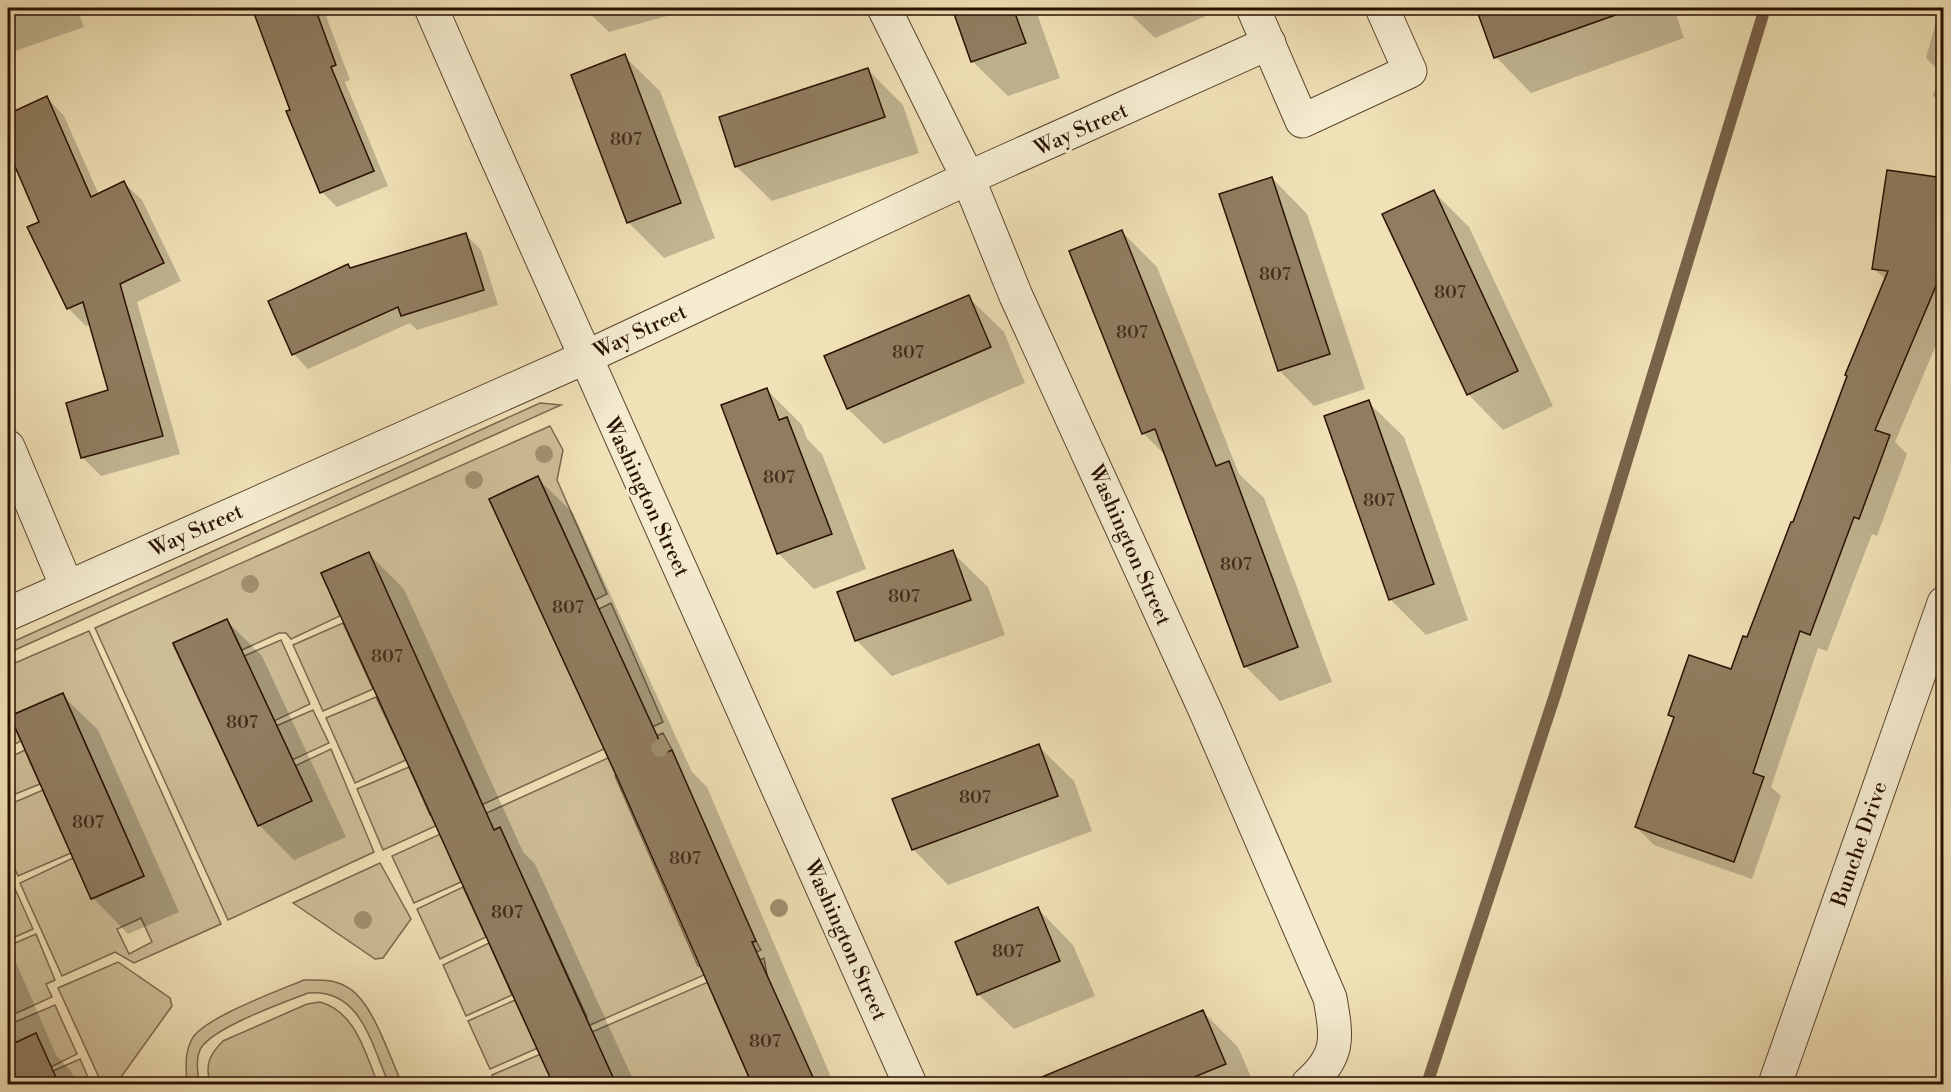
<svg xmlns="http://www.w3.org/2000/svg" width="1951" height="1092" font-family="'Libre Bodoni',serif">
  <rect width="100%" height="100%" fill="#f0e1b6"/>
  <filter id="stains"><feTurbulence type="fractalNoise" baseFrequency=".00333" numOctaves="4"/><feColorMatrix values="0 0 0 0 .2 0 0 0 0 .09 0 0 0 0 .02 0 0 0 .5 -.17"/></filter>
  <radialGradient id="worn" r=".72"><stop offset=".6" stop-color="#630" stop-opacity="0"/><stop offset="1" stop-color="#630" stop-opacity=".3"/></radialGradient>
  <g fill="#cebe98" stroke="#7c684e" stroke-width="1.5" fill-rule="evenodd">
    <path d="M 540,403 L 561,405 L 8,653 L 8,644 Z"/>
    <path d="M 550,426 L 563,450 L 557,480 L 607,594 L 595,600 L 538,476 L 489,499 L 599,737 L 599,609 L 611,603 L 663,722 L 383,850 L 357,789 L 409,767 L 430,815 L 478,793 L 369,553 L 321,573 L 340,616 L 291,639 L 286,633 L 279,633 L 242,650 L 227,619 L 173,644 L 258,826 L 311,801 L 295,766 L 331,749 L 374,852 L 228,920 L 95,628 Z"/>
    <path d="M 343,623 L 373,689 L 323,711 L 293,645 Z"/>
    <path d="M 89,631 L 221,924 L 134,963 L 115,952 L 62,976 L 20,883 L 73,858 L 92,899 L 144,876 L 63,693 L 10,716 L 21,741 L 8,748 L 8,666 ZM 141,918 L 152,942 L 129,954 L 117,929 Z"/>
    <path d="M 281,640 L 310,704 L 274,721 L 244,656 Z"/>
    <path d="M 376,697 L 406,760 L 355,783 L 326,718 Z"/>
    <path d="M 313,710 L 329,743 L 292,760 L 276,726 Z"/>
    <path d="M 663,733 L 672,750 L 615,776 L 698,966 L 756,941 L 761,950 L 490,1069 L 468,1021 L 515,1000 L 534,1041 L 587,1017 L 500,828 L 448,852 L 461,882 L 414,903 L 392,856 Z"/>
    <path d="M 25,750 L 40,784 L 8,797 L 8,758 Z"/>
    <path d="M 43,790 L 71,853 L 18,876 L 8,853 L 8,805 Z"/>
    <path d="M 380,863 L 411,919 L 383,958 L 375,959 L 293,903 Z"/>
    <path d="M 8,873 L 33,929 L 8,940 Z"/>
    <path d="M 463,887 L 486,937 L 440,959 L 417,909 Z"/>
    <path d="M 36,934 L 55,980 L 46,984 L 52,997 L 8,1017 L 8,999 L 12,997 L 8,986 L 8,946 Z"/>
    <path d="M 489,943 L 512,995 L 466,1016 L 443,965 Z"/>
    <path d="M 764,958 L 767,975 L 714,998 L 752,1084 L 616,1084 L 600,1050 L 549,1074 L 553,1084 L 496,1084 L 492,1075 Z"/>
    <path d="M 118,962 L 170,998 L 172,1006 L 116,1084 L 102,1084 L 58,988 Z"/>
    <path d="M 304,980 C 318,980 332,979 345,986 C 372,998 390,1058 402,1084 L 389,1084 C 371,1044 361,988 308,993 C 283,1003 214,1027 201,1048 C 195,1059 198,1072 199,1084 L 187,1084 C 186,1068 184,1054 192,1039 C 203,1018 280,990 304,980 Z"/>
    <path d="M 320,1002 C 356,1012 365,1053 378,1084 L 210,1084 C 205,1065 209,1055 223,1041 L 307,1004 Z"/>
    <path d="M 55,1005 L 77,1054 L 51,1067 L 36,1034 L 8,1046 L 8,1025 Z"/>
    <path d="M 80,1059 L 91,1084 L 59,1084 L 53,1071 Z"/>
  </g>
  <g fill="#0003">
    <path d="M 8,8 L 77,8 L 84,27 L 15,51 L 8,44 Z"/>
    <path d="M 254,8 L 323,8 L 350,80 L 345,82 L 388,186 L 337,207 L 322,192 Z"/>
    <path d="M 584,8 L 696,8 L 609,32 Z"/>
    <path d="M 954,8 L 1035,8 L 1060,78 L 1008,96 L 972,61 Z"/>
    <path d="M 1124,8 L 1203,8 L 1206,16 L 1155,38 Z"/>
    <path d="M 1478,8 L 1674,8 L 1684,38 L 1531,93 L 1496,57 Z"/>
    <path d="M 1940,8 L 1944,8 L 1944,106 L 1933,96 L 1940,72 L 1926,58 Z"/>
    <path d="M 624,56 L 660,91 L 715,238 L 664,258 L 628,222 Z"/>
    <path d="M 868,70 L 903,105 L 919,153 L 772,201 L 736,166 Z"/>
    <path d="M 47,98 L 64,116 L 99,195 L 124,183 L 142,200 L 181,281 L 137,302 L 180,454 L 101,476 L 83,458 L 67,404 L 110,391 L 91,324 L 86,326 L 68,308 L 41,222 L 8,147 L 8,115 Z"/>
    <path d="M 1272,178 L 1307,214 L 1365,389 L 1314,406 L 1279,370 Z"/>
    <path d="M 1944,180 L 1944,326 L 1895,442 L 1907,454 L 1877,536 L 1872,534 L 1827,651 L 1818,648 L 1771,787 L 1781,796 L 1752,879 L 1654,845 L 1636,827 L 1675,720 L 1670,714 L 1732,671 L 1748,639 L 1794,524 L 1886,280 L 1873,268 Z"/>
    <path d="M 1434,192 L 1469,227 L 1553,406 L 1503,430 L 1468,394 Z"/>
    <path d="M 1122,232 L 1157,267 L 1239,474 L 1264,498 L 1332,682 L 1280,701 L 1245,666 L 1167,457 L 1143,433 Z"/>
    <path d="M 466,235 L 481,250 L 498,305 L 417,330 L 410,323 L 308,369 L 294,354 L 348,266 L 352,269 Z"/>
    <path d="M 968,297 L 1004,332 L 1025,383 L 884,444 L 848,409 L 826,357 Z"/>
    <path d="M 766,389 L 802,425 L 807,439 L 822,454 L 866,569 L 814,589 L 779,554 L 723,406 Z"/>
    <path d="M 1368,402 L 1404,437 L 1468,620 L 1426,635 L 1390,599 Z"/>
    <path d="M 537,478 L 573,513 L 692,772 L 707,787 L 834,1084 L 754,1084 L 617,774 Z"/>
    <path d="M 952,552 L 988,587 L 1005,635 L 892,676 L 857,641 L 839,593 Z"/>
    <path d="M 369,554 L 404,589 L 523,852 L 535,864 L 635,1084 L 556,1084 L 323,574 Z"/>
    <path d="M 227,621 L 262,656 L 346,837 L 294,860 L 259,825 Z"/>
    <path d="M 62,695 L 98,730 L 179,912 L 128,934 L 93,898 L 12,717 Z"/>
    <path d="M 1038,746 L 1074,781 L 1092,831 L 948,885 L 913,849 Z"/>
    <path d="M 1038,909 L 1073,945 L 1095,996 L 1014,1029 L 978,994 Z"/>
    <path d="M 8,944 L 56,1055 L 71,1071 L 78,1084 L 8,1084 Z"/>
    <path d="M 1203,1012 L 1238,1047 L 1254,1084 L 1027,1084 Z"/>
  </g>
  <g fill="none" stroke-linecap="round" stroke-linejoin="round">
    <path stroke="#78634a" stroke-width="12" d="M 1427,1084 L 1555,695 L 1765,8"/>
  </g>
  <g fill="#907d60" stroke="#291103" stroke-width="1.5">
    <path d="M 252,8 L 315,8 L 336,65 L 331,67 L 374,171 L 320,193 L 286,111 L 290,110 Z"/>
    <path d="M 952,8 L 1013,8 L 1026,43 L 971,62 Z"/>
    <path d="M 1476,8 L 1623,8 L 1624,12 L 1494,58 Z"/>
    <path d="M 625,54 L 681,203 L 627,223 L 571,75 Z"/>
    <path d="M 868,68 L 885,117 L 735,167 L 719,117 Z"/>
    <path d="M 47,96 L 91,197 L 124,181 L 164,263 L 120,284 L 163,436 L 81,458 L 66,403 L 108,390 L 83,302 L 67,309 L 27,227 L 39,222 L 8,150 L 8,114 Z"/>
    <path d="M 1887,170 L 1944,178 L 1944,267 L 1875,430 L 1890,435 L 1859,519 L 1854,517 L 1810,635 L 1800,631 L 1753,773 L 1764,777 L 1734,862 L 1635,827 L 1674,717 L 1668,715 L 1689,655 L 1731,669 L 1743,636 L 1747,637 L 1791,522 L 1793,522 L 1847,376 L 1845,375 L 1888,271 L 1872,269 Z"/>
    <path d="M 1272,177 L 1330,354 L 1278,371 L 1219,194 Z"/>
    <path d="M 1434,190 L 1518,371 L 1467,395 L 1382,214 Z"/>
    <path d="M 1122,230 L 1216,466 L 1229,461 L 1298,647 L 1244,667 L 1155,429 L 1142,434 L 1069,251 Z"/>
    <path d="M 466,233 L 484,290 L 401,316 L 398,307 L 292,355 L 268,301 L 348,264 L 350,268 Z"/>
    <path d="M 969,295 L 991,347 L 847,409 L 824,356 Z"/>
    <path d="M 767,388 L 779,420 L 787,417 L 832,534 L 777,554 L 721,405 Z"/>
    <path d="M 1369,400 L 1434,584 L 1389,600 L 1324,416 Z"/>
    <path d="M 538,476 L 665,753 L 672,750 L 756,941 L 752,942 L 816,1084 L 752,1084 L 616,775 L 489,499 Z"/>
    <path d="M 953,550 L 971,600 L 855,641 L 837,592 Z"/>
    <path d="M 369,552 L 494,830 L 500,827 L 616,1084 L 553,1084 L 321,573 Z"/>
    <path d="M 227,619 L 312,801 L 258,826 L 173,643 Z"/>
    <path d="M 63,693 L 144,876 L 91,899 L 10,716 Z"/>
    <path d="M 1039,744 L 1058,796 L 912,850 L 892,799 Z"/>
    <path d="M 1038,907 L 1060,961 L 977,995 L 955,942 Z"/>
    <path d="M 1203,1010 L 1226,1064 L 1177,1084 L 1025,1084 Z"/>
    <path d="M 36,1033 L 59,1084 L 8,1084 L 8,1046 Z"/>
  </g>
  <g fill="none" stroke-linecap="round" stroke-linejoin="round">
    <defs>
      <g id="minor">
        <path d="M 431,8 C 588,368 752,725 910,1084"/>
        <path d="M 884,8 L 968,178 L 1016,296 L 1206,712 L 1330,998 C 1337,1038 1340,1056 1308,1084"/>
        <path d="M 1253,8 L 1302,121 L 1410,71 L 1382,8"/>
        <path d="M 8,447 L 67,587"/>
        <path d="M 8,614 L 584,358 L 968,178 L 1269,43"/>
        <path d="M 1775,1084 L 1944,603"/>
      </g>
    </defs>
    <use href="#minor" stroke="#5b4530" stroke-width="35"/>
    <use href="#minor" stroke="#f5ecd0" stroke-width="33"/>
  </g>
  <g fill="#a29070">
    <circle cx="544" cy="454" r="9"/>
    <circle cx="474" cy="480" r="9"/>
    <circle cx="250" cy="584" r="9"/>
    <circle cx="660" cy="748" r="9"/>
    <circle cx="779" cy="908" r="9"/>
    <circle cx="363" cy="920" r="9"/>
  </g>
  <g text-anchor="middle" stroke-width="6" stroke-linejoin="round" paint-order="stroke">
    <g font-size="18" fill="#432c1a">
      <text x="626" y="145">807</text>
      <text x="1275" y="280">807</text>
      <text x="1450" y="298">807</text>
      <text x="1132" y="338">807</text>
      <text x="908" y="358">807</text>
      <text x="779" y="483">807</text>
      <text x="1379" y="506">807</text>
      <text x="1236" y="570">807</text>
      <text x="904" y="602">807</text>
      <text x="568" y="613">807</text>
      <text x="387" y="662">807</text>
      <text x="242" y="728">807</text>
      <text x="975" y="803">807</text>
      <text x="88" y="828">807</text>
      <text x="685" y="864">807</text>
      <text x="507" y="918">807</text>
      <text x="1008" y="957">807</text>
      <text x="765" y="1047">807</text>
    </g>
    <g font-size="21" fill="#291103" stroke="#f5ecd0">
      <text transform="translate(1081 129) rotate(-24)" y="7">Way Street</text>
      <text transform="translate(640 331) rotate(-25)" y="7">Way Street</text>
      <text transform="translate(647 497) rotate(65)" y="7">Washington Street</text>
      <text transform="translate(196 530) rotate(-24)" y="7">Way Street</text>
      <text transform="translate(1130 545) rotate(66)" y="7">Washington Street</text>
      <text transform="translate(1859 844) rotate(-71)" y="7">Bunche Drive</text>
      <text transform="translate(846 940) rotate(66)" y="7">Washington Street</text>
    </g>
  </g>
  <rect width="1951" height="1092" fill="none" stroke="#f0e1b6" stroke-width="30"/>
  <rect x="9" y="9" width="1933" height="1074" fill="none" stroke="#291103" stroke-width="3"/>
  <rect x="15" y="15" width="1921" height="1062" fill="none" stroke="#291103" stroke-width="1.5"/>
  <rect width="100%" height="100%" filter="url(#stains)"/>
  <rect width="100%" height="100%" fill="url(#worn)"/>
</svg>
